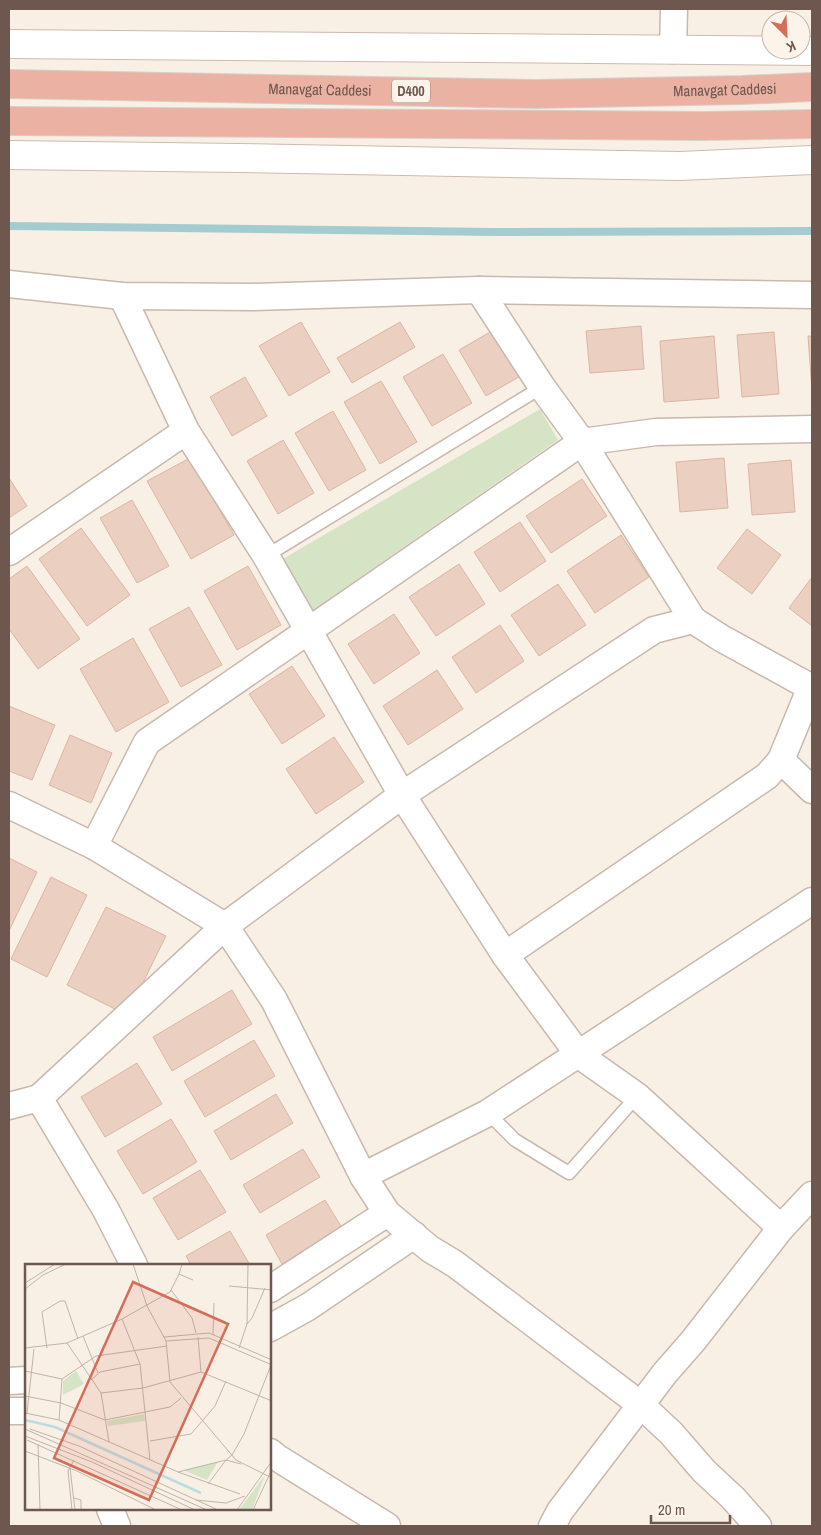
<svg xmlns="http://www.w3.org/2000/svg" width="821" height="1535" font-family="'Archivo Narrow',sans-serif">
  <rect width="100%" height="100%" fill="#f9f0e5"/>
  <path fill="#d4e4c5" d="M 540,409 L 558,440 L 310,612 L 281,560 Z"/>
  <g fill="none" stroke-linecap="round" stroke-linejoin="round">
    <path stroke="#a4ccd0" stroke-width="8" d="M 9,226 L 495,232 L 812,231"/>
  </g>
  <g fill="#ebcfc0" stroke="#dbb5a3">
    <path d="M 301,322 L 330,372 L 289,396 L 259,346 Z"/>
    <path d="M 400,322 L 415,347 L 352,383 L 337,358 Z"/>
    <path d="M 641,326 L 644,369 L 590,373 L 586,331 Z"/>
    <path d="M 497,328 L 524,374 L 486,396 L 459,350 Z"/>
    <path d="M 774,332 L 779,394 L 742,397 L 737,335 Z"/>
    <path d="M 714,336 L 719,398 L 664,402 L 660,341 Z"/>
    <path d="M 808,336 L 812,336 L 812,391 Z"/>
    <path d="M 443,354 L 472,403 L 432,426 L 403,377 Z"/>
    <path d="M 245,377 L 267,416 L 232,436 L 210,397 Z"/>
    <path d="M 381,381 L 417,442 L 380,464 L 344,402 Z"/>
    <path d="M 333,411 L 366,470 L 329,491 L 295,433 Z"/>
    <path d="M 283,440 L 314,493 L 278,514 L 247,461 Z"/>
    <path d="M 190,458 L 234,535 L 191,559 L 147,481 Z"/>
    <path d="M 724,458 L 728,508 L 680,512 L 676,462 Z"/>
    <path d="M 791,460 L 795,512 L 752,515 L 748,464 Z"/>
    <path d="M 9,478 L 27,506 L 9,518 Z"/>
    <path d="M 582,479 L 607,516 L 551,553 L 526,516 Z"/>
    <path d="M 132,500 L 169,566 L 137,583 L 100,518 Z"/>
    <path d="M 520,522 L 546,561 L 500,592 L 474,552 Z"/>
    <path d="M 81,528 L 130,595 L 87,626 L 39,559 Z"/>
    <path d="M 747,529 L 781,555 L 752,594 L 717,568 Z"/>
    <path d="M 621,535 L 649,577 L 595,613 L 567,571 Z"/>
    <path d="M 459,564 L 485,604 L 436,636 L 409,597 Z"/>
    <path d="M 27,566 L 80,639 L 38,669 L 9,629 L 9,579 Z"/>
    <path d="M 248,566 L 281,625 L 237,650 L 204,591 Z"/>
    <path d="M 812,577 L 812,626 L 789,608 Z"/>
    <path d="M 558,584 L 586,625 L 539,656 L 511,615 Z"/>
    <path d="M 189,607 L 222,665 L 181,687 L 149,629 Z"/>
    <path d="M 394,614 L 420,653 L 374,684 L 348,644 Z"/>
    <path d="M 500,625 L 524,661 L 476,693 L 452,657 Z"/>
    <path d="M 133,638 L 169,702 L 116,732 L 80,669 Z"/>
    <path d="M 292,666 L 325,716 L 282,744 L 249,694 Z"/>
    <path d="M 437,670 L 463,709 L 408,745 L 383,706 Z"/>
    <path d="M 9,706 L 55,725 L 32,780 L 9,771 Z"/>
    <path d="M 70,735 L 112,753 L 91,803 L 49,785 Z"/>
    <path d="M 334,737 L 364,782 L 316,814 L 286,769 Z"/>
    <path d="M 9,858 L 37,872 L 9,931 Z"/>
    <path d="M 51,877 L 87,895 L 47,977 L 11,959 Z"/>
    <path d="M 106,907 L 166,936 L 127,1015 L 67,985 Z"/>
    <path d="M 232,990 L 252,1024 L 172,1071 L 153,1037 Z"/>
    <path d="M 254,1040 L 275,1076 L 205,1117 L 184,1081 Z"/>
    <path d="M 137,1063 L 162,1104 L 105,1137 L 81,1097 Z"/>
    <path d="M 276,1094 L 293,1123 L 231,1160 L 214,1131 Z"/>
    <path d="M 171,1119 L 197,1162 L 143,1194 L 117,1151 Z"/>
    <path d="M 303,1149 L 320,1177 L 260,1213 L 243,1185 Z"/>
    <path d="M 200,1170 L 226,1212 L 178,1240 L 153,1198 Z"/>
    <path d="M 325,1200 L 342,1228 L 282,1264 L 266,1235 Z"/>
    <path d="M 230,1231 L 250,1265 L 191,1265 L 186,1256 Z"/>
  </g>
  <g fill="none" stroke-linecap="round" stroke-linejoin="round">
    <defs>
      <g id="lane">
        <path d="M 266,556 L 542,387"/>
        <path d="M 488,1113 L 515,1140 L 569,1173 L 637,1096"/>
      </g>
      <g id="street">
        <path d="M 673,50 L 674,9"/>
        <path d="M 9,284 L 122,296 L 252,297 L 479,290 L 812,295"/>
        <path d="M 479,290 L 542,387 L 582,442 L 693,620"/>
        <path d="M 122,296 L 186,431 L 266,556 L 402,795 L 505,955 L 579,1055 L 637,1096 L 781,1228"/>
        <path d="M 9,552 L 186,431"/>
        <path d="M 781,760 L 812,790"/>
        <path d="M 9,805 L 94,846 L 225,926 L 274,1000 L 363,1176 L 387,1213 L 430,1249 L 455,1264 L 641,1405 L 671,1433 L 704,1471 L 733,1498 L 758,1526"/>
        <path d="M 94,846 L 147,742 L 582,442 L 656,432 L 812,429"/>
        <path d="M 505,955 L 767,776 L 781,760 L 811,687"/>
        <path d="M 39,1098 L 106,1210 L 134,1265"/>
        <path d="M 9,1106 L 39,1098 L 225,926 L 402,795 L 654,630 L 693,620 L 721,638 L 812,688"/>
        <path d="M 363,1176 L 488,1113 L 812,901"/>
        <path d="M 270,1289 L 387,1213"/>
        <path d="M 270,1328 L 308,1307 L 414,1235"/>
        <path d="M 9,1381 L 26,1380"/>
        <path d="M 9,1411 L 26,1411"/>
        <path d="M 270,1452 L 276,1457 L 387,1526"/>
        <path d="M 110,1509 L 117,1526"/>
        <path d="M 552,1526 L 560,1511 L 665,1373 L 693,1341 L 781,1228 L 812,1195"/>
      </g>
      <g id="secondary">
        <path d="M 9,44 L 812,51"/>
        <path d="M 9,155 L 238,158 L 680,166 L 812,160"/>
      </g>
      <g id="highway">
        <path id="s1" d="M 9,84 L 536,94 L 742,90 L 812,87"/>
        <path d="M 9,121 L 703,126 L 812,124"/>
      </g>
    </defs>
    <use href="#lane" stroke="#c8b8ad" stroke-width="15"/>
    <use href="#street" stroke="#c8b8ad" stroke-width="29"/>
    <use href="#secondary" stroke="#cdbaae" stroke-width="30"/>
    <use href="#highway" stroke="#d6d0cd" stroke-width="30"/>
    <use href="#lane" stroke="#fff" stroke-width="12"/>
    <use href="#street" stroke="#fff" stroke-width="26"/>
    <use href="#secondary" stroke="#fff" stroke-width="28"/>
    <use href="#highway" stroke="#ebb2a4" stroke-width="28"/>
  </g>
  <g text-anchor="middle" stroke-width="5" stroke-linejoin="round" paint-order="stroke">
    <rect fill="#fcf4eb" stroke="#99867d" stroke-width="1" x="392" y="79.5" width="38" height="23" rx="4"/>
    <g font-size="14" font-weight="bold" fill="#6e574e">
      <text x="411" y="96">D400</text>
    </g>
    <g font-size="15" fill="#6e574e" stroke="#fcf4eb">
      <text dy="5" stroke="none"><textPath href="#s1" startOffset="311">Manavgat Caddesi</textPath></text>
      <text dy="5" stroke="none"><textPath href="#s1" startOffset="716">Manavgat Caddesi</textPath></text>
    </g>
  </g>
  <g transform="translate(25 1264)">
    <rect width="246" height="246" fill="#f9f0e5"/>
    <path d="M 51,107 L 59,120 L 38,131 L 38,117 ZM 119,150 L 120,157 L 83,162 L 82,157 ZM 193,198 L 182,216 L 158,206 ZM 240,211 L 227,246 L 214,246 Z" fill="#d4e4c5"/>
    <path fill="none" stroke="#bcdce0" stroke-width="2.5" d="M 0,156 L 30,163 L 176,229"/>
    <path fill="none" stroke="#c1b3a9" stroke-width="1" d="M 108,0 L 122,42 L 141,77 L 145,118 L 211,196 L 247,214M 157,0 L 154,10 L 168,16M 0,19 L 30,0M 204,22 L 247,26M 0,25 L 18,11 L 41,0M 146,26 L 167,54 L 171,69M 97,55 L 115,100 L 125,196M 222,60 L 227,54 L 240,24M 188,71 L 189,39M 58,72 L 73,109M 139,73 L 184,69 L 247,96M 173,73 L 176,108M 141,77 L 184,74 L 247,101M 42,79 L 76,129 L 118,124 L 176,108 L 247,137M 0,84 L 42,79 L 97,55 L 145,28 L 154,10M 22,84 L 17,48 L 35,37 L 40,37 L 53,75M 214,84 L 222,60 L 223,0M 0,107 L 37,115 L 71,92 L 142,82M 66,116 L 75,108 L 115,100M 76,129 L 84,178M 0,132 L 36,139 L 80,156 L 145,143 L 156,134M 0,149 L 34,156 L 153,208 L 201,196 L 207,191 L 219,170 L 246,101M 2,149 L 9,85M 34,156 L 37,115M 0,165 L 182,246M 5,165 L 54,182 L 193,246M 0,172 L 67,198 L 170,246M 2,176 L 157,246M 125,177 L 166,170 L 190,142 L 201,117M 13,180 L 15,246M 0,187 L 52,207 L 131,246M 45,204 L 50,246M 153,208 L 215,230M 183,220 L 201,196 L 216,200M 49,234 L 56,236 L 56,246M 171,236 L 201,239 L 220,232M 47,246 L 43,207 L 49,196M 212,246 L 247,197M 228,246 L 247,205"/>
    <path fill="#d36e5a" fill-opacity="0.15" stroke="#d36e5a" stroke-width="2.5" d="M 108,18 L 203,60 L 124,236 L 29,194 Z"/>
    <rect width="246" height="246" fill="none" stroke="#6e574e" stroke-width="2.5"/>
  </g>
  <rect width="821" height="1535" fill="none" stroke="#6e574e" stroke-width="20"/>
  <g transform="translate(786 35) rotate(156)"><circle r="24" fill="#fcf4eb" stroke="#c3b5ac"/>
  <path d="M0-4L9 19L0 12L-9 19Z" fill="#d36e5a"/>
  <text y="-8" font-size="14" font-weight="bold" text-anchor="middle" fill="#6e574e">K</text>
  </g>
  <path d="M651 1515v8h79v-8" fill="none" stroke="#6e574e" stroke-width="2.5"/>
  <text x="658" y="1515" font-size="15" fill="#6e574e" stroke="#fcf4eb" stroke-width="4" paint-order="stroke">20 m</text>
</svg>
